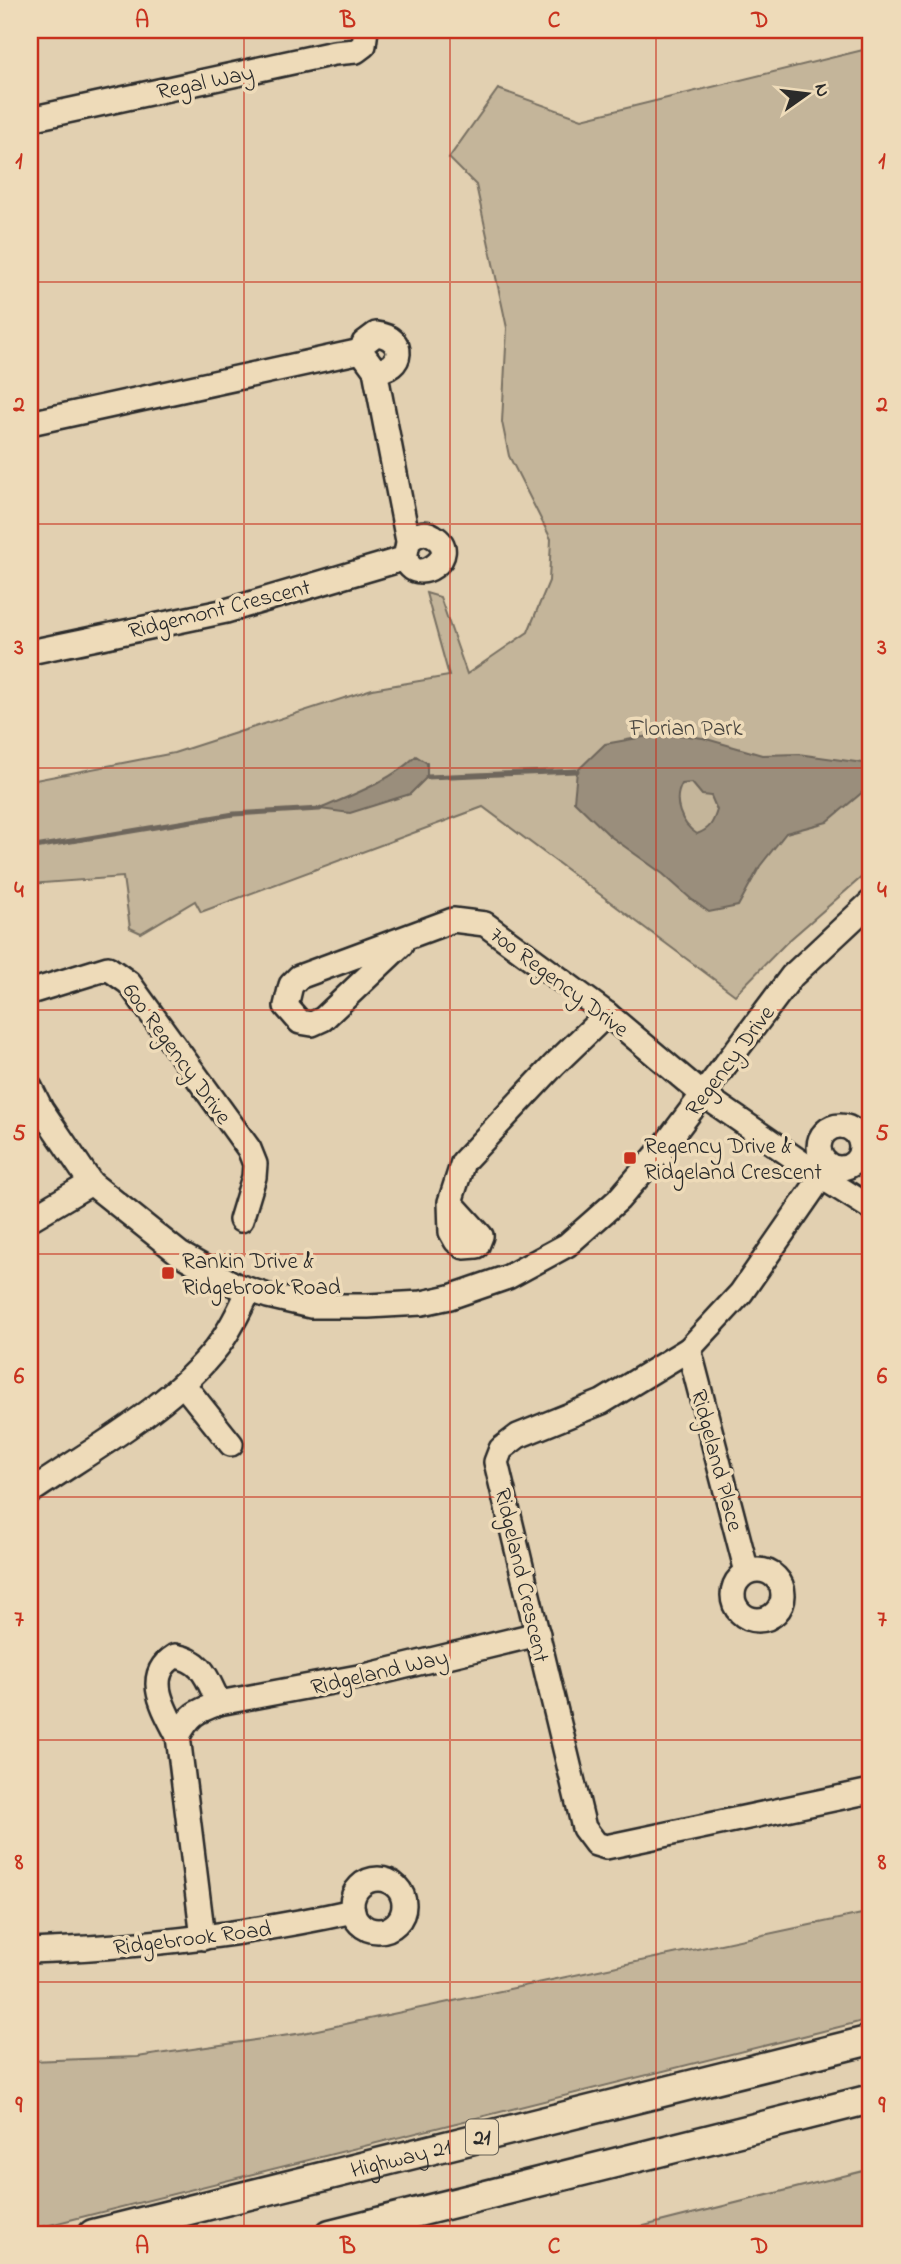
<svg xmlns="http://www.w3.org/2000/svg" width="901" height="2264" font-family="'Indie Flower',sans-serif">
  <rect width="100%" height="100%" fill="#e2d0b1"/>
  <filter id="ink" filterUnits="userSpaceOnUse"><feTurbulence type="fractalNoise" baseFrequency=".0143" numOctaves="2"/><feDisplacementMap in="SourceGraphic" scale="14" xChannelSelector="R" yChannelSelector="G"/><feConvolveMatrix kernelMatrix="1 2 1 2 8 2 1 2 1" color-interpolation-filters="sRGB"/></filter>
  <g filter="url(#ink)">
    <g fill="#c4b59a" stroke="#787062" stroke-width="2">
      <path d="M 871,48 L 871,869 L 786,943 L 735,995 L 483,807 L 201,912 L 195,901 L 141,933 L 130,928 L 123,877 L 30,884 L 30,781 L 174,753 L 372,689 L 449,676 L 426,593 L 440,597 L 467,674 L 528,632 L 549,581 L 551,539 L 509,456 L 502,422 L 507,328 L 476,185 L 449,158 L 498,89 L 582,119 Z"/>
      <path d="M 871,1912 L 871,2019 L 30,2230 L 30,2061 L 137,2057 L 303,2033 Z"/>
      <path d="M 871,2169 L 871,2234 L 612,2234 Z"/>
    </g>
    <g fill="#9a8e7b" stroke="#6e665b" stroke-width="2" fill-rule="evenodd">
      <path d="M 665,733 L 703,738 L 762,755 L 798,754 L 871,764 L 871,785 L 827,822 L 786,833 L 760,866 L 738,906 L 709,912 L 691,899 L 663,874 L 610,836 L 574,801 L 577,771 L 605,744 ZM 692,783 L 702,795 L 711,796 L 717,810 C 713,823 710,829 697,834 C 681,824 672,801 682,784 Z"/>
      <path d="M 416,756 L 427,763 L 427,777 L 410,794 L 350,813 L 320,809 C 354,794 389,782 416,756 Z"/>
    </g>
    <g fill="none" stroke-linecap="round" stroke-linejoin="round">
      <g stroke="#6e665b" stroke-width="5">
        <path d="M 427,777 L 577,771"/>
        <path d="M 35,847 L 234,814 L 320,809"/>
      </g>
      <defs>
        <g id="minor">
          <path d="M 30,119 L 334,53 L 356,51 L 364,45 L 366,30"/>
          <path d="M 361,351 L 375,370 L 408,541 C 408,546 405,554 406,558 C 413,590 465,555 433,536 C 424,530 416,535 408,541"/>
          <path d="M 361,351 L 364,343 L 376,334 C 407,337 404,371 375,370"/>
          <path d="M 30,423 L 361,351"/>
          <path d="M 30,652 L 226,611 L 406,558"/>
          <path d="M 402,940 L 401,945 L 323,1019 L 312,1024 L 300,1022 L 286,1006 L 291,985 L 299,977 L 453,920 L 485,924 L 607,1014 L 702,1094 L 828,1181 L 871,1208"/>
          <path d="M 30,992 L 108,968 L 129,983 L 249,1149 L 255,1164 L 254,1177 L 241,1220"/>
          <path d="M 30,1087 L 41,1109 L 91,1183 L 180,1254 L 235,1285 L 268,1296 L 311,1306 L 368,1306 L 422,1303 L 450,1297 L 508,1277 L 567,1245 L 618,1200 L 662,1149 L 792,976 L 871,902"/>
          <circle cx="840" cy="1147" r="21"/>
          <path d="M 829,1166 L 741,1293 L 689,1349 L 602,1402 L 518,1436 L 501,1449 L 496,1462 L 584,1828 L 596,1844 L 606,1847 L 871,1791"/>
          <path d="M 450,1202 L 481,1236 L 477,1246 L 464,1247 L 456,1241 L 451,1232 L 450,1202 L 463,1162 L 554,1065 L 607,1014"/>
          <path d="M 30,1219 L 91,1183"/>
          <path d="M 689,1349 L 747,1572"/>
          <path d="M 183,1384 L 231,1444"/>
          <path d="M 30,1492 C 93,1449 171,1407 218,1346 C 231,1329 240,1310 249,1290"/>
          <circle cx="758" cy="1595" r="25"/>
          <path d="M 178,1736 C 165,1710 142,1676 175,1656 C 204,1661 207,1679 219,1703"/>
          <circle cx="378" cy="1905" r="26"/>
          <path d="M 203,1938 L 178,1736 C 190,1714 195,1712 219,1703 L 369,1675 L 538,1634"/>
          <path d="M 30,1951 C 139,1947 246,1935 353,1911"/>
        </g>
        <g id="major">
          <path id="s1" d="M 93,2234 L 871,2040"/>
          <path d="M 330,2234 L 871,2099"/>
        </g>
      </defs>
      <use href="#minor" stroke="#2b2b2b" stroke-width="28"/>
      <use href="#major" stroke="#2b2b2b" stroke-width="33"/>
      <use href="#minor" stroke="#eedbb9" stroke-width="23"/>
      <use href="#major" stroke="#eedbb9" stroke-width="28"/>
    </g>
  </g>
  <path fill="none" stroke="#c8321e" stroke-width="2" stroke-opacity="0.55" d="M 244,30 L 244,2234M 450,30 L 450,2234M 656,30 L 656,2234M 30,282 L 871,282M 30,524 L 871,524M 30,768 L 871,768M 30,1010 L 871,1010M 30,1254 L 871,1254M 30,1497 L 871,1497M 30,1740 L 871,1740M 30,1982 L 871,1982"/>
  <g fill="#c8321e" stroke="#eedbb9" stroke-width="2.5">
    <rect x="623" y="1151" width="14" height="14" rx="3.5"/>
    <rect x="161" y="1266" width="14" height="14" rx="3.5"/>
  </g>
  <g text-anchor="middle" stroke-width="7" stroke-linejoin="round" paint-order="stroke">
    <rect fill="#eedbb9" stroke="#666056" stroke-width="2" x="466" y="2119.5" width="32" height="35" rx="5"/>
    <g font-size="21" font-weight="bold" fill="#2b2b2b">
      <text x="482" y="2144">21</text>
    </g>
    <g font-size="23" fill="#2b2b2b" stroke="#eedbb9">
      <text transform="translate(205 81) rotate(-12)" y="8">Regal Way</text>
      <text transform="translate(219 608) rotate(-14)" y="8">Ridgemont Crescent</text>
      <text transform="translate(560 981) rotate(37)" y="8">700 Regency Drive</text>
      <text transform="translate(178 1053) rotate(54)" y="8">600 Regency Drive</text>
      <text transform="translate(729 1060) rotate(-53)" y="8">Regency Drive</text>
      <text transform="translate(718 1460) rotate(75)" y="8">Ridgeland Place</text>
      <text transform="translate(523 1575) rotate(77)" y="8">Ridgeland Crescent</text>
      <text transform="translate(379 1671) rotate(-13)" y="8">Ridgeland Way</text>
      <text transform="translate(192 1937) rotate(-7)" y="8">Ridgebrook Road</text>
      <text dy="8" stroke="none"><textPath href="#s1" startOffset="317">Highway 21</textPath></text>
    </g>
    <g font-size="23" fill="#4a4741" stroke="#eedbb9">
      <text x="686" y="735">Florian Park</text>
    </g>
    <g font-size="23" fill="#2b2b2b" stroke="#eedbb9" text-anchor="start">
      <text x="644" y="1153">Regency Drive &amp;<tspan x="644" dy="26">Ridgeland Crescent</tspan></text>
      <text x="182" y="1268">Rankin Drive &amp;<tspan x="182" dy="26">Ridgebrook Road</tspan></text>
    </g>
  </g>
  <rect width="901" height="2264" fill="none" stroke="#eedbb9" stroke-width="77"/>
  <g transform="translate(807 94) rotate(76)" stroke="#eedbb9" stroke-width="5" paint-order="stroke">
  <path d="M0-5L12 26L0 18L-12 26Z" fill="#2b2b2b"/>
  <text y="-10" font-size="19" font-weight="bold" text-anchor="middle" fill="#2b2b2b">N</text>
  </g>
  <rect x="38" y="38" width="824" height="2188" fill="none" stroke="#c8321e" stroke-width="2.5"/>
  <g font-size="23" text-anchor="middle" font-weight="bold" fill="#c8321e">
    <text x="142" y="27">A</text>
    <text x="348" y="27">B</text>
    <text x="554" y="27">C</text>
    <text x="760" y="27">D</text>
    <text x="19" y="168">1</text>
    <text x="882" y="168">1</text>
    <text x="19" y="411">2</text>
    <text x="882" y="411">2</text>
    <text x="19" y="654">3</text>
    <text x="882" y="654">3</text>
    <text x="19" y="897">4</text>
    <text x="882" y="897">4</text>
    <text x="19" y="1140">5</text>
    <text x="882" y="1140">5</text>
    <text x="19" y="1383">6</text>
    <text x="882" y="1383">6</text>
    <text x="19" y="1626">7</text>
    <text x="882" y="1626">7</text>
    <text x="19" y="1869">8</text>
    <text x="882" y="1869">8</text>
    <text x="19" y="2112">9</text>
    <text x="882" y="2112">9</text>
    <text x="142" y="2253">A</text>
    <text x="348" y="2253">B</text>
    <text x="554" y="2253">C</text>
    <text x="760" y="2253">D</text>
  </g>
</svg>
